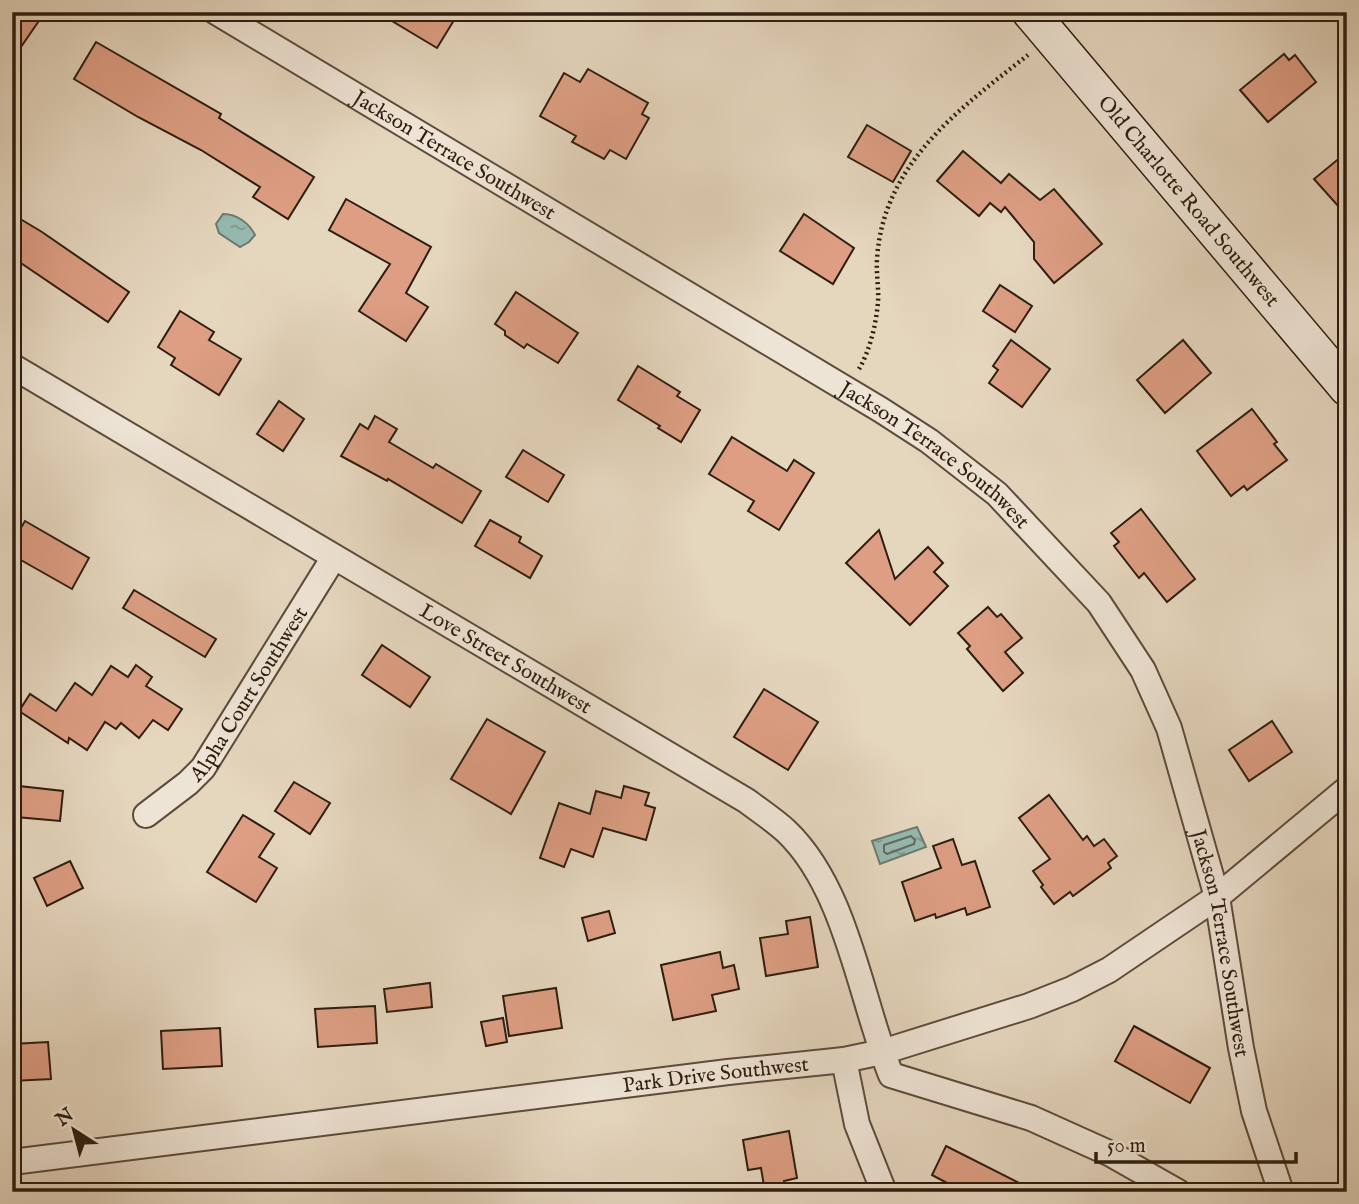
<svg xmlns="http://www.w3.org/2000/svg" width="1359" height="1204" font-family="'IM FELL English',serif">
  <defs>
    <pattern id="water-ripples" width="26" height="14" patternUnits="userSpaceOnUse" patternTransform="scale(1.75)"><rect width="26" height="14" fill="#96b9b0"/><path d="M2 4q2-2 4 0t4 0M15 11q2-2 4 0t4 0" fill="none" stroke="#7b968e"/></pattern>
  </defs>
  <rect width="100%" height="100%" fill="#e5d6be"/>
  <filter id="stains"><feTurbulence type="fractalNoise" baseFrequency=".00286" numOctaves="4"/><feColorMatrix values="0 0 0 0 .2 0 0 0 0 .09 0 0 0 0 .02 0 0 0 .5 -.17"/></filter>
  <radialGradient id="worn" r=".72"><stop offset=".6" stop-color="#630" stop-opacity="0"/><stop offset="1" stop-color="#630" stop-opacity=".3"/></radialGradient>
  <g fill="url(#water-ripples)" stroke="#6c7b70" stroke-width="2">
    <path d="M 223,214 C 237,214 249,223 255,235 L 249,242 L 240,247 L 219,233 L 216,224 Z"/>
    <path d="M 917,827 L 926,847 L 880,864 L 872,841 Z"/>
  </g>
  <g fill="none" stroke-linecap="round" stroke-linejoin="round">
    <path stroke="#626b60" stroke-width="2" d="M 911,836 L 915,840 L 914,844 L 887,854 L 884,852 L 884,845 Z"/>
  </g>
  <g fill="#dd9e83" stroke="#2e1d0f" stroke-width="2">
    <path d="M 12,12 L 45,12 L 12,60 Z"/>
    <path d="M 377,12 L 459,12 L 437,48 Z"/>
    <path d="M 96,42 L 221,114 L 219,118 L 314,177 L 288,219 L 253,197 L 260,187 L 201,150 L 138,117 L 74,79 Z"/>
    <path d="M 1284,54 L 1289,60 L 1295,55 L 1316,82 L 1268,122 L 1240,90 Z"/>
    <path d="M 588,69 L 648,103 L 642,114 L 649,118 L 626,159 L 610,150 L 604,159 L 572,142 L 576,136 L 540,116 L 564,73 L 580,82 Z"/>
    <path d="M 867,125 L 911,151 L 893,182 L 848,157 Z"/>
    <path d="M 963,151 L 1001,183 L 1009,174 L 1040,200 L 1054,189 L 1102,244 L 1054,283 L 1034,259 L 1034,242 L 1005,207 L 1001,212 L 990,203 L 979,216 L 937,181 Z"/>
    <path d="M 1347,152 L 1347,216 L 1314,179 Z"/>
    <path d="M 346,199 L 431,247 L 406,293 L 428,307 L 406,341 L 359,311 L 390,264 L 329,230 Z"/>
    <path d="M 12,214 L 42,232 L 129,292 L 108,322 L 12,257 Z"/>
    <path d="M 804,214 L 854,248 L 833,284 L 780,251 Z"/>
    <path d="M 1000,285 L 1032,306 L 1015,332 L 983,311 Z"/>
    <path d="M 516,292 L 578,333 L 558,363 L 527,344 L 524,348 L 505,335 L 505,331 L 495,324 Z"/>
    <path d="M 180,311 L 214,332 L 209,340 L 241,359 L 219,395 L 171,365 L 175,358 L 158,347 Z"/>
    <path d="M 1011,340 L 1050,369 L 1022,407 L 989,383 L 998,370 L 993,366 Z"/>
    <path d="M 1183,340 L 1211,373 L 1165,413 L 1137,380 Z"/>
    <path d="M 638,366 L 680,392 L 677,396 L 700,410 L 681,442 L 658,428 L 660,426 L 618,400 Z"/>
    <path d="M 279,401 L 304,419 L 283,451 L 257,434 Z"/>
    <path d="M 1252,409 L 1277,442 L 1274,444 L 1287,460 L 1247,490 L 1244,486 L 1231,496 L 1197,451 Z"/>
    <path d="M 375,416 L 397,429 L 389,442 L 433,468 L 436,464 L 481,491 L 462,523 L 388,479 L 387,481 L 341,456 L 360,424 L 368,429 Z"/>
    <path d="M 732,437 L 787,471 L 794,460 L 814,473 L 779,530 L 748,511 L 754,501 L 709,474 Z"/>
    <path d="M 523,450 L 564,475 L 548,502 L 506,477 Z"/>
    <path d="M 1141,509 L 1195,579 L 1167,602 L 1144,573 L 1139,578 L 1114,546 L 1119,542 L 1111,533 Z"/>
    <path d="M 490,520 L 521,537 L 519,542 L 542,556 L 530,578 L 475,546 Z"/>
    <path d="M 25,521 L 89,558 L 72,589 L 12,555 L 12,543 Z"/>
    <path d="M 879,530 L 895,579 L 928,547 L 943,563 L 934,572 L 948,586 L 910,625 L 846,563 Z"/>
    <path d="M 134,590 L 216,639 L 205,657 L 123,608 Z"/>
    <path d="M 988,607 L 997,617 L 1001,614 L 1022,638 L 1005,652 L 1023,673 L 1003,691 L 967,649 L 970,646 L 958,633 Z"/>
    <path d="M 382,645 L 430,677 L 410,707 L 362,675 Z"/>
    <path d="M 136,665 L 152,677 L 146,686 L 182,709 L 168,730 L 153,720 L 139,738 L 121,723 L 116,729 L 105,722 L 87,750 L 69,738 L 68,743 L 19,711 L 30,694 L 56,711 L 75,683 L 92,695 L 111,666 L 128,677 Z"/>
    <path d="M 764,689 L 818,722 L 788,770 L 734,737 Z"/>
    <path d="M 487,719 L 545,752 L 511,814 L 451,779 Z"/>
    <path d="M 1272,721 L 1292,752 L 1249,781 L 1229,750 Z"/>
    <path d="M 294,782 L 330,803 L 310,834 L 275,811 Z"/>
    <path d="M 19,786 L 63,791 L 60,821 L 16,817 Z"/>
    <path d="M 624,786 L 649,793 L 645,805 L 655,808 L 646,840 L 603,828 L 593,857 L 571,849 L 564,867 L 540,858 L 559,803 L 590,814 L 596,791 L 621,798 Z"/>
    <path d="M 1049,795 L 1083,840 L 1087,836 L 1094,846 L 1104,839 L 1117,856 L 1108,863 L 1111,868 L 1073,896 L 1070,892 L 1054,904 L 1041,887 L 1043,885 L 1033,871 L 1050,859 L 1019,818 Z"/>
    <path d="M 243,815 L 274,834 L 259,857 L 277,868 L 256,902 L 207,872 Z"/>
    <path d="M 953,839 L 962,865 L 975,861 L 990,907 L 967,915 L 965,908 L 936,918 L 935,914 L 915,921 L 902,882 L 941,868 L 933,846 Z"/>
    <path d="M 70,861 L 83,888 L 47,906 L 34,878 Z"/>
    <path d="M 609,911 L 615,933 L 588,941 L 582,918 Z"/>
    <path d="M 810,917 L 818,967 L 766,976 L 760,938 L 788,934 L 786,921 Z"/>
    <path d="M 720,952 L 723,968 L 734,965 L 739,989 L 712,995 L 716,1011 L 673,1020 L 661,965 Z"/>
    <path d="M 430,983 L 432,1007 L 387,1012 L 384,989 Z"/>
    <path d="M 556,988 L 562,1028 L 509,1036 L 503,996 Z"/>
    <path d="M 375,1006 L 377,1043 L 318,1047 L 315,1009 Z"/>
    <path d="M 503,1018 L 507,1042 L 486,1046 L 481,1022 Z"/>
    <path d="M 1134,1026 L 1210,1068 L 1190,1103 L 1115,1061 Z"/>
    <path d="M 220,1028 L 222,1066 L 163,1069 L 161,1031 Z"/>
    <path d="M 48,1042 L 51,1079 L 12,1081 L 12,1044 Z"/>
    <path d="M 789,1131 L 797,1178 L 784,1181 L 786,1192 L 765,1192 L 761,1168 L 748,1170 L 743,1140 Z"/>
    <path d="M 946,1146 L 1037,1192 L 945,1192 L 949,1184 L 932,1175 Z"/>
  </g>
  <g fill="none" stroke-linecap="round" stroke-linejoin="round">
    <defs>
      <g id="minor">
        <path id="s1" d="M 216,12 L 881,410 L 929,441 L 997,494 L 1099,603 L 1143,670 L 1169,728 L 1217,897 L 1241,1048 L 1254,1111 L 1281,1192"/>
        <path id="s2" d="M 12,366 L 747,801 C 760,811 774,820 786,831 C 847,889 860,998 891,1075 L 1031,1118 L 1111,1154 L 1178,1192"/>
        <path id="s3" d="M 146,815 L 188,783 L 203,768 L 334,557"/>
        <path d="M 844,1060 L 857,1124 L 884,1192"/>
        <path id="s4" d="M 12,1162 L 728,1072 L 844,1060 L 882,1052 L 1029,1006 L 1072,989 L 1109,970 L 1217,897 L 1347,789"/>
      </g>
      <g id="secondary">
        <path id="s5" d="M 1030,12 L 1347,388"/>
      </g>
    </defs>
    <use href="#minor" stroke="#5c4b3b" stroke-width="28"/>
    <use href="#secondary" stroke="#2e1d0f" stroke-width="38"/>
    <path stroke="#2e1d0f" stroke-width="4.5" stroke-dasharray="2 3.5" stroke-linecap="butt" d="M 859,369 C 870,350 876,325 878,302 C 879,288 876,274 877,259 C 883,164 959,109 1028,55"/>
    <use href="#minor" stroke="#eee4d5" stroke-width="24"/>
    <use href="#secondary" stroke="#eee4d5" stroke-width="35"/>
  </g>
  <g text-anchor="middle" stroke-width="5" stroke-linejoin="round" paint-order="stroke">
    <g font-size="21" fill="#2e1d0f" stroke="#eee4d5">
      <text dy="7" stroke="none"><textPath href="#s1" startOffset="278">Jackson Terrace Southwest</textPath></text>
      <text dy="7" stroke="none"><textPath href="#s5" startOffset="247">Old Charlotte Road Southwest</textPath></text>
      <text dy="7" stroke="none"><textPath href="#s1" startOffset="845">Jackson Terrace Southwest</textPath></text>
      <text dy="7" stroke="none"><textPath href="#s2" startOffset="574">Love Street Southwest</textPath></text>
      <text dy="7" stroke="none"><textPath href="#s3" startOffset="161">Alpha Court Southwest</textPath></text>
      <text dy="7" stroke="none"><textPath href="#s1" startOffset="1433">Jackson Terrace Southwest</textPath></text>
      <text dy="7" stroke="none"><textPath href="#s4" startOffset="709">Park Drive Southwest</textPath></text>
    </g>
  </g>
  <rect width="1359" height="1204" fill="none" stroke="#e5d6be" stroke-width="42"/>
  <rect x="14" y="14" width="1331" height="1176" fill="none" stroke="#2e1d0f" stroke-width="3.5"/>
  <rect x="21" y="21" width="1317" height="1162" fill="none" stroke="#2e1d0f" stroke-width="2"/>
  <g transform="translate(74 1130) rotate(324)" stroke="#eee4d5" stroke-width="5" paint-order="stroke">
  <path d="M0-5L12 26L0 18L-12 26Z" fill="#2e1d0f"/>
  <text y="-10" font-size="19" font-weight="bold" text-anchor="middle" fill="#2e1d0f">N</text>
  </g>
  <path d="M1096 1152v10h200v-10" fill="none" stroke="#2e1d0f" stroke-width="3.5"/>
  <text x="1107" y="1152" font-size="21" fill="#2e1d0f" stroke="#eee4d5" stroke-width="5" paint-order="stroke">50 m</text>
  <rect width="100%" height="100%" filter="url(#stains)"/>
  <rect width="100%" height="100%" fill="url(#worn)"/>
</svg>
